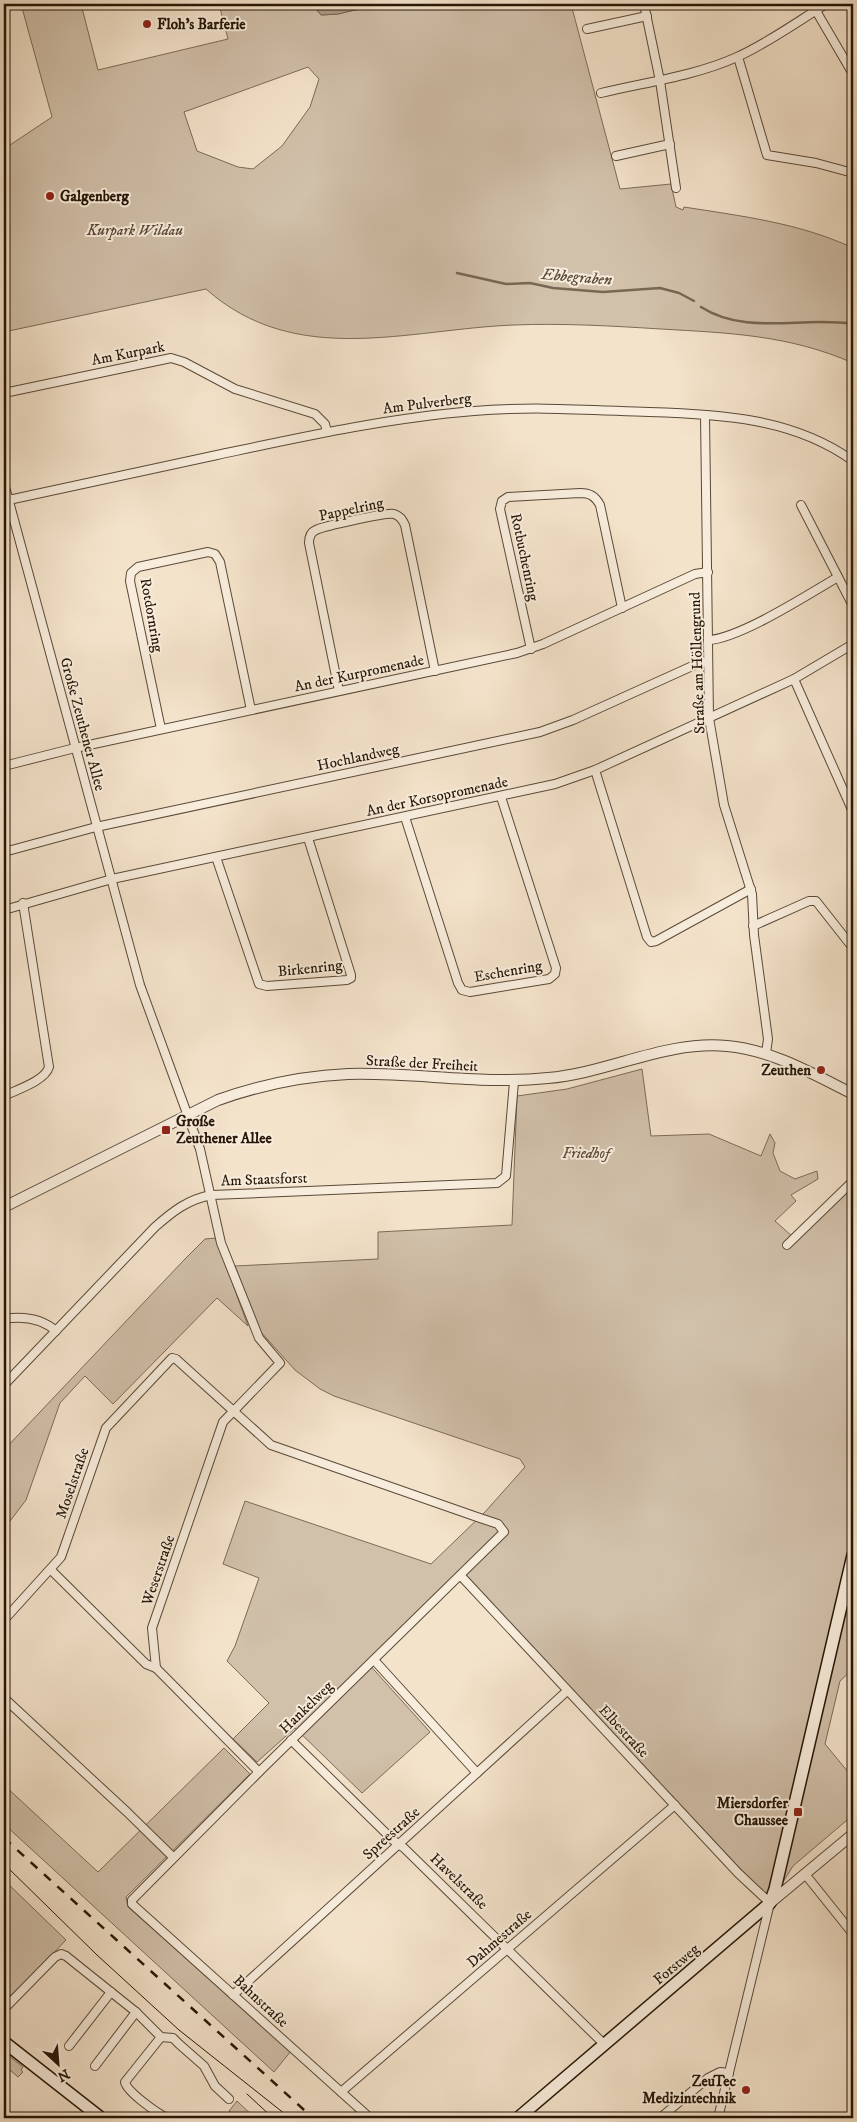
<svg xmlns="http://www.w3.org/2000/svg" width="857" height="2122" font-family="'IM FELL DW Pica',serif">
  <rect width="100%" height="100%" fill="#f4e3cb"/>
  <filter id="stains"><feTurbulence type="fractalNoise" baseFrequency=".004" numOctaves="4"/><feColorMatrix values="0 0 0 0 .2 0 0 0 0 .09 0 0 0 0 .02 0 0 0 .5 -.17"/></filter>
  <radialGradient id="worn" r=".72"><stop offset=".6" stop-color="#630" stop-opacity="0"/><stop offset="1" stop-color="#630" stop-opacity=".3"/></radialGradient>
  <g fill="#d1c0aa" stroke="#7c6b58" fill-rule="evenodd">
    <path d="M 21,4 L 81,4 L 98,70 L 228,39 L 219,4 L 312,4 L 321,15 L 338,14 L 359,9 L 357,4 L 571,4 L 620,189 L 671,184 L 676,207 L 683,210 L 684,207 C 741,216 800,223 853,248 L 853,363 C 789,335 730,333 661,329 C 612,326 563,323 514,325 C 408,329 296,369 206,289 L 4,332 L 4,147 L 10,145 L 52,117 ZM 308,67 L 319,79 L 310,107 L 282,146 L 253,169 L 238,167 L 197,151 L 184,112 Z"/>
    <path d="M 642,1069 L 651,1136 L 709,1134 L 761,1156 L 770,1134 L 775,1143 L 773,1153 L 780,1171 L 795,1179 L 817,1171 L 818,1179 L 791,1195 L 796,1201 L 775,1221 L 793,1237 L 853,1178 L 853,1669 L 840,1681 L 825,1744 L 853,1778 L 853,1815 L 793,1866 L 778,1890 L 767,1894 L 762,1892 L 463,1572 L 367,1662 L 430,1732 L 362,1793 L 295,1728 L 257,1762 L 233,1739 L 269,1703 L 227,1661 L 235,1646 L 259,1578 L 223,1564 L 245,1501 L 431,1564 L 485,1512 L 525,1467 L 520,1459 L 334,1396 L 320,1389 L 295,1370 L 260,1331 L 235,1266 L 378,1259 L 378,1232 L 512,1225 L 517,1096 L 567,1089 Z"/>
    <path d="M 216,1238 L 248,1326 L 217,1298 L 113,1404 L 85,1376 L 60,1403 L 26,1500 L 4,1529 L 4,1450 L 184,1260 L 205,1239 Z"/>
    <path d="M 224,1748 L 250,1774 L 126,1897 L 128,1907 L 291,2051 L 274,2072 L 4,1824 L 4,1785 L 98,1872 Z"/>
    <path d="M 4,1880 L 66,1940 L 4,2005 Z"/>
    <path d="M 4,2052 L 23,2067 L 21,2070 L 23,2072 L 18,2077 L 4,2065 Z"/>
    <path d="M 237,2101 L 255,2118 L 237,2118 L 229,2111 Z"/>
  </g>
  <path fill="#ae9d88" stroke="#786754" d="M 312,4 L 357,4 L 359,9 L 338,14 L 321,15 Z"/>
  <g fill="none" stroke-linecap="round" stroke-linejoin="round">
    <g stroke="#786754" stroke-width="2.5">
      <path d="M 457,273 L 506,284 L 530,283 L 553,288 L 603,292 L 660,288 L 679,293 L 694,301"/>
      <path d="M 701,307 C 746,336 803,316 853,324"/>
    </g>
    <defs>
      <g id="minor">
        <path d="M 135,4 L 140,4"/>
        <path d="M 644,4 L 660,81 L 676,188"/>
        <path d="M 812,4 L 853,74"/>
        <path d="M 587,29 L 647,16"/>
        <path d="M 738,57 L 767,155 L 816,163 L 853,173"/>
        <path d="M 601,93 C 647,82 695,76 737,57 C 768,43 797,22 826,4"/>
        <path d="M 616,156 L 670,144"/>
        <path d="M 4,393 L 171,358 L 184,362 L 235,389 L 315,414 L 325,424 L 327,432"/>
        <path d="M 705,415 L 709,718 L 724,805 L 752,894 L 754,935 L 768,1039 L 766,1053"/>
        <path d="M 4,483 L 140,985 L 200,1149 L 221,1243 L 259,1338 L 280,1363 L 223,1422 L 152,1628 L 156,1668 L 259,1772"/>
        <path d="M 4,501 C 75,485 146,471 217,455 C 302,437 387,418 474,411 C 533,406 590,410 649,412 C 719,414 794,418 853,461"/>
        <path d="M 801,505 L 853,606"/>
        <path d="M 708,640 C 739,639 809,594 838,577"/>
        <path d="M 531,649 L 500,509 L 502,501 L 508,497 L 580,493 C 590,493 595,496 600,505 L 622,608"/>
        <path d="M 794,679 L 853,812"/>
        <path d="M 339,691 L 309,543 C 309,537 311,532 316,530 C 324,526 387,512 394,514 C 400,516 402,519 405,525 L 435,671"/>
        <path d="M 161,729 L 130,581 L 131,573 L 138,567 L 208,552 L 215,554 L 220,562 L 251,710"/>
        <path d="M 4,766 L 75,748 L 517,653 L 543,644 L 695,574 L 708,572"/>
        <path d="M 595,770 L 647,937 L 651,942 L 656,941 L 751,889"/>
        <path d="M 405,817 L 458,983 L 462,990 L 470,992 L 549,979 L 555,974 L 556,968 L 501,797"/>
        <path d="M 4,852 L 96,827 L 540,732 L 573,720 L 699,663 L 708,662"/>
        <path d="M 216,857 L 259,984 L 267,986 L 347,980 L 351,978 L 351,975 L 308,838"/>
        <path d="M 4,910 L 112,879 L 555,784 L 595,770 L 794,679 L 853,644"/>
        <path d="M 753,926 L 809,901 L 816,901 L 853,948"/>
        <path d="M 4,1096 C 16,1090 45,1081 49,1067 L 23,903"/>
        <path d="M 787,1245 L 853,1181"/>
        <path d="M 4,1319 C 22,1316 41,1318 56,1331"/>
        <path d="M 4,1385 L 155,1227 C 172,1212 188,1199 212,1195 L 497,1183 L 506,1176 L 514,1082"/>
        <path d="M 51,1570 L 146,1664 L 156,1668"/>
        <path d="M 461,1576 L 738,1873 L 770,1903 L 718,2118"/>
        <path d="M 4,1620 L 61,1557 L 106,1428 L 172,1358 L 176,1359 L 271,1445 L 477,1517 L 498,1524 L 504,1532 L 259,1772 L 132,1900 L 132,1904 L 370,2118"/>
        <path d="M 374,1660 L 477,1773"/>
        <path d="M 4,1698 L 127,1812 L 173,1857"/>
        <path d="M 291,1740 L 394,1841 L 404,1848 L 605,2045"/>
        <path d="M 805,1874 L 853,1934"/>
        <path d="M 233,1995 L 567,1691"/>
        <path d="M 4,2009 L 55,1957 L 61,1954 L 66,1956 L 136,2012 L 161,2037 L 173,2038 L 179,2044 L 204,2066 L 215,2086 L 229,2099"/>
        <path d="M 161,2037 L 125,2082 C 127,2092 157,2113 167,2118"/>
        <path d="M 69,2046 L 111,1992"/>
        <path d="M 95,2066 L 136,2012"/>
        <path d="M 341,2092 L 675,1805"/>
        <path d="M 660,2118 L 708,2078 L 720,2072 L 729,2073"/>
      </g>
      <g id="tertiary">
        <path d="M 4,1207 L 218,1100 C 260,1085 303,1076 348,1074 C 415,1072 481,1085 548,1078 C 608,1073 666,1040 727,1046 C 772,1050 813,1074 853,1094"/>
        <path d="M 770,1903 L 853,1834"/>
      </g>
      <g id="secondary">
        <path d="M 4,2042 L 101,2118"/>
        <path d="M 518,2118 L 770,1903 L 775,1889 L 853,1555"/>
      </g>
    </defs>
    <use href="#minor" stroke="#5a4937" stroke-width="10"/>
    <use href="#tertiary" stroke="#5a4937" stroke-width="12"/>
    <use href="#secondary" stroke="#261606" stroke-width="14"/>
    <use href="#minor" stroke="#f8eddd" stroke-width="8"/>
    <use href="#tertiary" stroke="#f8eddd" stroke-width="10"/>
    <use href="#secondary" stroke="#f8eddd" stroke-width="11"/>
    <g stroke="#261606" stroke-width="1">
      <path d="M 4,1864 L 97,1955 L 179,2030 L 290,2118"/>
      <path d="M 247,2094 L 273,2118"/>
    </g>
    <path stroke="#261606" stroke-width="2.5" stroke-dasharray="9 9" stroke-linecap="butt" d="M 4,1838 L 313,2118"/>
  </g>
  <g fill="#8f2418" stroke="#f8eddd" stroke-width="2">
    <circle cx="147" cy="24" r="5"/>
    <circle cx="50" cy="196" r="5"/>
    <circle cx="821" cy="1070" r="5"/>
    <rect x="161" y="1125" width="10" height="10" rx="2.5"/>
    <rect x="793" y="1807" width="10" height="10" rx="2.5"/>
    <circle cx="746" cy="2090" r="5"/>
  </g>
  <g text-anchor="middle" stroke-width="4" stroke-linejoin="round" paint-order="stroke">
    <g font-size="15" font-weight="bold" fill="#261606" stroke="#f8eddd" text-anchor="start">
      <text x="157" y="29">Floh’s Barferie</text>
      <text x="60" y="201">Galgenberg</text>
      <text x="811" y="1075" text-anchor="end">Zeuthen</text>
      <text x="176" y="1126">Große<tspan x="176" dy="17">Zeuthener Allee</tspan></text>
      <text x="788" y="1808" text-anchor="end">Miersdorfer<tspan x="788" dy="17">Chaussee</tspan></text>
      <text x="736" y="2086" text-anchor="end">ZeuTec<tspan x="736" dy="17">Medizintechnik</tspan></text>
    </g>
    <g font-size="15" font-style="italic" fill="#594937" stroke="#f8eddd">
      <text x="135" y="235">Kurpark Wildau</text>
      <text x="586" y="1158">Friedhof</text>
    </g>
    <g font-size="15" fill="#261606" stroke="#f8eddd">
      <text transform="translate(128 353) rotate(-11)" y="5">Am Kurpark</text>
      <text transform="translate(427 403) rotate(-7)" y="5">Am Pulverberg</text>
      <text transform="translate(351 509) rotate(-12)" y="5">Pappelring</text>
      <text transform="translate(525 557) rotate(78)" y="5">Rotbuchenring</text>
      <text transform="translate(152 615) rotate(80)" y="5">Rotdornring</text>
      <text transform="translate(697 663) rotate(-92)" y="5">Straße am Höllengrund</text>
      <text transform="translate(359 673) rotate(-12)" y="5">An der Kurpromenade</text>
      <text transform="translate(83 724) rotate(75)" y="5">Große Zeuthener Allee</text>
      <text transform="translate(358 757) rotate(-12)" y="5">Hochlandweg</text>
      <text transform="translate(437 796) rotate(-12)" y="5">An der Korsopromenade</text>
      <text transform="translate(310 968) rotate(-6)" y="5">Birkenring</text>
      <text transform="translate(508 971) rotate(-10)" y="5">Eschenring</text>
      <text transform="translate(422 1063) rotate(3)" y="5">Straße der Freiheit</text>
      <text transform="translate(264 1179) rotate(-2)" y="5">Am Staatsforst</text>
      <text transform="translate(72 1483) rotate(-71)" y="5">Moselstraße</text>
      <text transform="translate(158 1570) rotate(-71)" y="5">Weserstraße</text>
      <text transform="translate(306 1707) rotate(-44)" y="5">Hankelweg</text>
      <text transform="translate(624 1731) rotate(47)" y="5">Elbestraße</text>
      <text transform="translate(391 1833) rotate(-42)" y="5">Spreestraße</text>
      <text transform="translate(459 1881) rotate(44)" y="5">Havelstraße</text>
      <text transform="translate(499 1938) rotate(-41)" y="5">Dahmestraße</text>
      <text transform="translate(676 1964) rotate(-40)" y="5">Forstweg</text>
      <text transform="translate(261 2001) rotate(43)" y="5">Bahnstraße</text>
    </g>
    <g font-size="16" font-style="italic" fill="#5c4c3a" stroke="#f8eddd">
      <text transform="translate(577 276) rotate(5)" y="6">Ebbegraben</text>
    </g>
  </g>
  <rect width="857" height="2122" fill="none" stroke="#f4e3cb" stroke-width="20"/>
  <rect x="5" y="5" width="847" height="2112" fill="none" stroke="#261606" stroke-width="2.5"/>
  <rect x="10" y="10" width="837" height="2102" fill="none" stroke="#261606"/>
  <g transform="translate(58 2064) rotate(154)" stroke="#f8eddd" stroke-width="4" paint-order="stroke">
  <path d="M0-4L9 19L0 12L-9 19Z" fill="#261606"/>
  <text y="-8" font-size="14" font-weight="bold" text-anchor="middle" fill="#261606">N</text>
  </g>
  <rect width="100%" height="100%" filter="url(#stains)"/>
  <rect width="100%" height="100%" fill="url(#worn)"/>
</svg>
